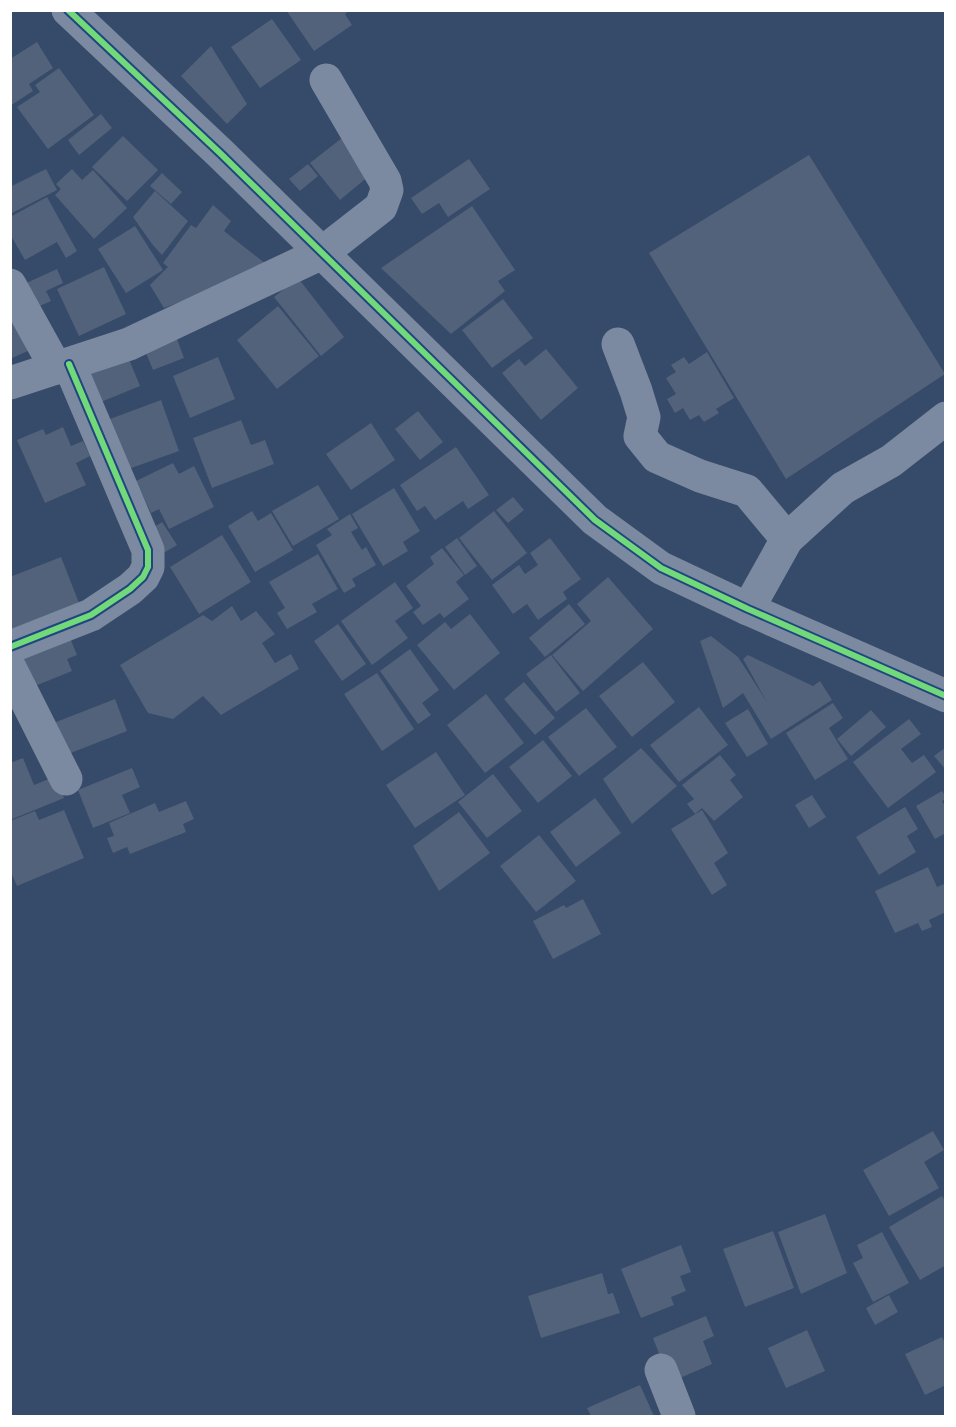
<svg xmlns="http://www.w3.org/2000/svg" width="956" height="1427" font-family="Helvetica,sans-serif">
  <rect width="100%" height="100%" fill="#364a69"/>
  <g fill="#52627a">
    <path d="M 286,10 L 350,10 L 345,14 L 352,25 L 314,51 Z"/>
    <path d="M 272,19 L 301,60 L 260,88 L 231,47 Z"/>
    <path d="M 37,42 L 53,68 L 29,84 L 33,91 L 10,106 L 10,59 Z"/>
    <path d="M 211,46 L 247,104 L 227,124 L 181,76 Z"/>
    <path d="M 59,68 L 94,115 L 48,149 L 17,107 L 40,92 L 35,85 Z"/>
    <path d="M 101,114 L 112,128 L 79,155 L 68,140 Z"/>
    <path d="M 347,134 L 376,170 L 340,200 L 310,163 Z"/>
    <path d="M 123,136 L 158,170 L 127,201 L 92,167 Z"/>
    <path d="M 809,155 L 945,374 L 786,479 L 649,253 Z"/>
    <path d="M 469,159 L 490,189 L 448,217 L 439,203 L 422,214 L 411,198 Z"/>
    <path d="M 308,164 L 318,176 L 300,191 L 289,179 Z"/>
    <path d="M 46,169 L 57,190 L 10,214 L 10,187 Z"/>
    <path d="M 72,169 L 82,180 L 93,170 L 127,208 L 94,239 L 55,195 L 61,189 L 56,184 Z"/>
    <path d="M 162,173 L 182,192 L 171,204 L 150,186 Z"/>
    <path d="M 155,191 L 188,221 L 162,255 L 152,244 L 133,217 Z"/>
    <path d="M 47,197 L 77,251 L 66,258 L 57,242 L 25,260 L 10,234 L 10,217 Z"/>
    <path d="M 213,205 L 231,221 L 224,231 L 271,268 L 164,308 L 150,285 L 168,267 L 163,263 L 191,225 L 196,228 Z"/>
    <path d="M 472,206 L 515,270 L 498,281 L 505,291 L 451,334 L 381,268 Z"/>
    <path d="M 135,226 L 163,270 L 126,293 L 98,249 Z"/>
    <path d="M 104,267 L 126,314 L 79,336 L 57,289 Z"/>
    <path d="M 57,269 L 63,283 L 46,291 L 51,301 L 33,309 L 22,285 Z"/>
    <path d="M 298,278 L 344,337 L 321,356 L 274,297 Z"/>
    <path d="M 503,299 L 533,338 L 492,368 L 462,330 Z"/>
    <path d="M 10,306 L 30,350 L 10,359 Z"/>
    <path d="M 278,306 L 319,356 L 277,389 L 237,340 Z"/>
    <path d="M 176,336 L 184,358 L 153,370 L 144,348 Z"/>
    <path d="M 546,349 L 578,388 L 541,420 L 502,373 L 519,359 L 525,366 Z"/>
    <path d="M 126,352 L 140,386 L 96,404 L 82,369 Z"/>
    <path d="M 707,352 L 734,398 L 716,409 L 719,413 L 704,422 L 699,415 L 690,420 L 683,408 L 675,413 L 667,399 L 676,394 L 666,378 L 676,372 L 671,365 L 684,357 L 689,364 Z"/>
    <path d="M 218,357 L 235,399 L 190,418 L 173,376 Z"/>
    <path d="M 161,400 L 179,451 L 120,472 L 102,422 Z"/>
    <path d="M 418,411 L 443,442 L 420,460 L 395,429 Z"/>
    <path d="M 241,420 L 251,445 L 265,440 L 274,464 L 212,488 L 193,438 Z"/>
    <path d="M 371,423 L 395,460 L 351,490 L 326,454 Z"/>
    <path d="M 63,427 L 71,446 L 83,441 L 90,456 L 76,463 L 86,485 L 45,503 L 17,440 L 43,429 L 46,435 Z"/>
    <path d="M 456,447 L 489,495 L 468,509 L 463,501 L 435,520 L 425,506 L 417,511 L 400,485 Z"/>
    <path d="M 173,463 L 179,474 L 194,466 L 214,507 L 169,529 L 159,509 L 151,513 L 136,481 Z"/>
    <path d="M 318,485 L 339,519 L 293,546 L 272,511 Z"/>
    <path d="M 394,488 L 420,531 L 403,542 L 408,551 L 383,566 L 352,514 Z"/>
    <path d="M 513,497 L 524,510 L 508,523 L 496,510 Z"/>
    <path d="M 252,511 L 258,521 L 271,513 L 293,550 L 255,572 L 228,526 Z"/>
    <path d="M 494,511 L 527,553 L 492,580 L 459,538 Z"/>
    <path d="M 350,514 L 358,528 L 351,532 L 362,550 L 366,547 L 376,565 L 352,579 L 356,586 L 344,593 L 316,545 L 332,535 L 327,529 Z"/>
    <path d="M 162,522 L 177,545 L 160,555 L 146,532 Z"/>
    <path d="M 222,535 L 251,582 L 199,614 L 170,567 Z"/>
    <path d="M 457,538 L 477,566 L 465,575 L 445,547 Z"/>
    <path d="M 550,538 L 581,579 L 563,592 L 567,599 L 538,620 L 527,604 L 513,614 L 492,585 L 519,565 L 525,574 L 538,565 L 530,553 Z"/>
    <path d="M 442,548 L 464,575 L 456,582 L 469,599 L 444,618 L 440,613 L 423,625 L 413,612 L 421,606 L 406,586 L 434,564 L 430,557 Z"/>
    <path d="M 318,554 L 338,589 L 312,604 L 317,612 L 287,629 L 277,613 L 285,608 L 269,582 Z"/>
    <path d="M 61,557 L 83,613 L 16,639 L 10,624 L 10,577 Z"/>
    <path d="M 608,577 L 653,629 L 583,691 L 552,655 L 591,621 L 577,604 Z"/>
    <path d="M 395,582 L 413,608 L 395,621 L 408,638 L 372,665 L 341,621 Z"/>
    <path d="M 569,604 L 585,624 L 545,657 L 529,638 Z"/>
    <path d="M 232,606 L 241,621 L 256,611 L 275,634 L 262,643 L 275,663 L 291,654 L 299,669 L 221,715 L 203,696 L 173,719 L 148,713 L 120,665 L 203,615 L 212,621 Z"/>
    <path d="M 470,614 L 500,653 L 454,690 L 417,645 L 445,622 L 451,629 Z"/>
    <path d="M 338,624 L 366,664 L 342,681 L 314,641 Z"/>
    <path d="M 68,633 L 77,655 L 67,659 L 72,671 L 30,688 L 15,655 Z"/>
    <path d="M 711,636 L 738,657 L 767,702 L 743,659 L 748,655 L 813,686 L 820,681 L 832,700 L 771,739 L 743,693 L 723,708 L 700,641 Z"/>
    <path d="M 410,649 L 439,690 L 422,703 L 431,715 L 418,724 L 380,671 Z"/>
    <path d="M 551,655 L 580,693 L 556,712 L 526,674 Z"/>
    <path d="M 643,662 L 675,702 L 632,737 L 599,696 Z"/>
    <path d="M 377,673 L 414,729 L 382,751 L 344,694 Z"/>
    <path d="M 524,682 L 555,718 L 535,735 L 504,699 Z"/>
    <path d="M 486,694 L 524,743 L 485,773 L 447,725 Z"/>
    <path d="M 115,699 L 127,731 L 63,756 L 51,724 Z"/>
    <path d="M 833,703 L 843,718 L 829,728 L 848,759 L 815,780 L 786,733 Z"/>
    <path d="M 699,707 L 728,745 L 679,782 L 650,745 Z"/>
    <path d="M 586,708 L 617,747 L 579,776 L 548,737 Z"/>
    <path d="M 748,709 L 768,744 L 747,757 L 725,723 Z"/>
    <path d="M 871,710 L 886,727 L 851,756 L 837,739 Z"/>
    <path d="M 909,719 L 921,734 L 901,749 L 912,763 L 924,755 L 936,772 L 888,808 L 853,762 Z"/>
    <path d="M 543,740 L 572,776 L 538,803 L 509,767 Z"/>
    <path d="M 946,747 L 946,770 L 934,756 Z"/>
    <path d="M 641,748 L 677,786 L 632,824 L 603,779 Z"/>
    <path d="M 436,752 L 465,795 L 415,828 L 386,785 Z"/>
    <path d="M 720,755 L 736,775 L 730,780 L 743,797 L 714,821 L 702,808 L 695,814 L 687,804 L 694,799 L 682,785 Z"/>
    <path d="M 23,758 L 34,785 L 56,776 L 64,798 L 10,820 L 10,763 Z"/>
    <path d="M 132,768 L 140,787 L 122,795 L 130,813 L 93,828 L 78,790 Z"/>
    <path d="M 493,774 L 522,811 L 487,838 L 458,802 Z"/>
    <path d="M 942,791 L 946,797 L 946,799 L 942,801 L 946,808 L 946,833 L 935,839 L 916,806 Z"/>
    <path d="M 812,795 L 826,817 L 809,828 L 795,805 Z"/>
    <path d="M 595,798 L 621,833 L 576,867 L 550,832 Z"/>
    <path d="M 186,801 L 194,819 L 183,824 L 186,832 L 130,854 L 127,847 L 113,853 L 107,838 L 114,836 L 109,823 L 155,803 L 159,812 Z"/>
    <path d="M 905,807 L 918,829 L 907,836 L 916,852 L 879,875 L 856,837 Z"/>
    <path d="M 64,810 L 84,858 L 17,886 L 10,870 L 10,821 L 35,811 L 39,820 Z"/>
    <path d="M 702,810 L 728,853 L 714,863 L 727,885 L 712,895 L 671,829 Z"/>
    <path d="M 459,812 L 490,853 L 439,891 L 413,846 Z"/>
    <path d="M 539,835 L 576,881 L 536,912 L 500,866 Z"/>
    <path d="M 928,867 L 937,887 L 944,884 L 946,888 L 946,912 L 929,920 L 932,927 L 922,931 L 918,923 L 895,933 L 875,891 Z"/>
    <path d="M 583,899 L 601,934 L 553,959 L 533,921 L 564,905 L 566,908 Z"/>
    <path d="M 933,1131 L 944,1150 L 924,1162 L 939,1188 L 889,1216 L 863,1170 Z"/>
    <path d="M 942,1196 L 946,1202 L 946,1265 L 920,1280 L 889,1227 Z"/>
    <path d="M 825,1214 L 847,1273 L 801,1294 L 778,1232 Z"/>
    <path d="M 773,1231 L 794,1288 L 745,1307 L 723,1249 Z"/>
    <path d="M 882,1232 L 909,1283 L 873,1302 L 853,1263 L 863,1258 L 857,1245 Z"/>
    <path d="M 681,1245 L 691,1272 L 680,1276 L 686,1291 L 671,1297 L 674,1305 L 641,1318 L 621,1269 Z"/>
    <path d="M 602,1273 L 608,1294 L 613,1293 L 620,1313 L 541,1338 L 528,1296 Z"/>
    <path d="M 889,1295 L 898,1312 L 875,1325 L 866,1308 Z"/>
    <path d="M 706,1316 L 714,1336 L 703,1341 L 712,1364 L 678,1379 L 665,1369 L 653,1338 Z"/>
    <path d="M 807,1330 L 825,1371 L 786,1388 L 768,1348 Z"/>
    <path d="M 942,1337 L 946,1345 L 946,1385 L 925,1395 L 905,1354 Z"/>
    <path d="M 640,1385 L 654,1416 L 591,1416 L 587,1408 Z"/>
  </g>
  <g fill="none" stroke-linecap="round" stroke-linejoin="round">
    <g stroke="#7b8aa0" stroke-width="33">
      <path d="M 68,10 L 221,154 L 595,520 L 661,568 L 748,609 L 946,696"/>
      <path d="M 10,285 L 56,368"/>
      <path d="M 618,344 L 636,391 L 644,417 L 640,436 L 657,457 L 700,476 L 747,491 L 787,539"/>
      <path d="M 10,383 L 129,344 L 322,253 L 381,207 L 387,190 L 385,181 L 326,80"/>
      <path d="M 748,609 L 787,539 L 843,488 L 891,461 L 946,418"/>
      <path d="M 10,647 L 91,615 L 130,589 L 143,577 L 148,567 L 148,550 L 69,364"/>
      <path d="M 10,668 L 66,779"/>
      <path d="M 661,1370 L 679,1416"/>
    </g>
    <defs>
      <g id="cycleway">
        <path d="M 68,10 L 221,154 L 595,520 L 661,568 L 748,609 L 946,696"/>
        <path d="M 10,647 L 91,615 L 130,589 L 143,577 L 148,567 L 148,550 L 69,364"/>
      </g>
    </defs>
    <use href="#cycleway" stroke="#21457e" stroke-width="10"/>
    <use href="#cycleway" stroke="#71d979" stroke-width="6"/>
  </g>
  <rect width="956" height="1427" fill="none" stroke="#ffffff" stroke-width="24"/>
</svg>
